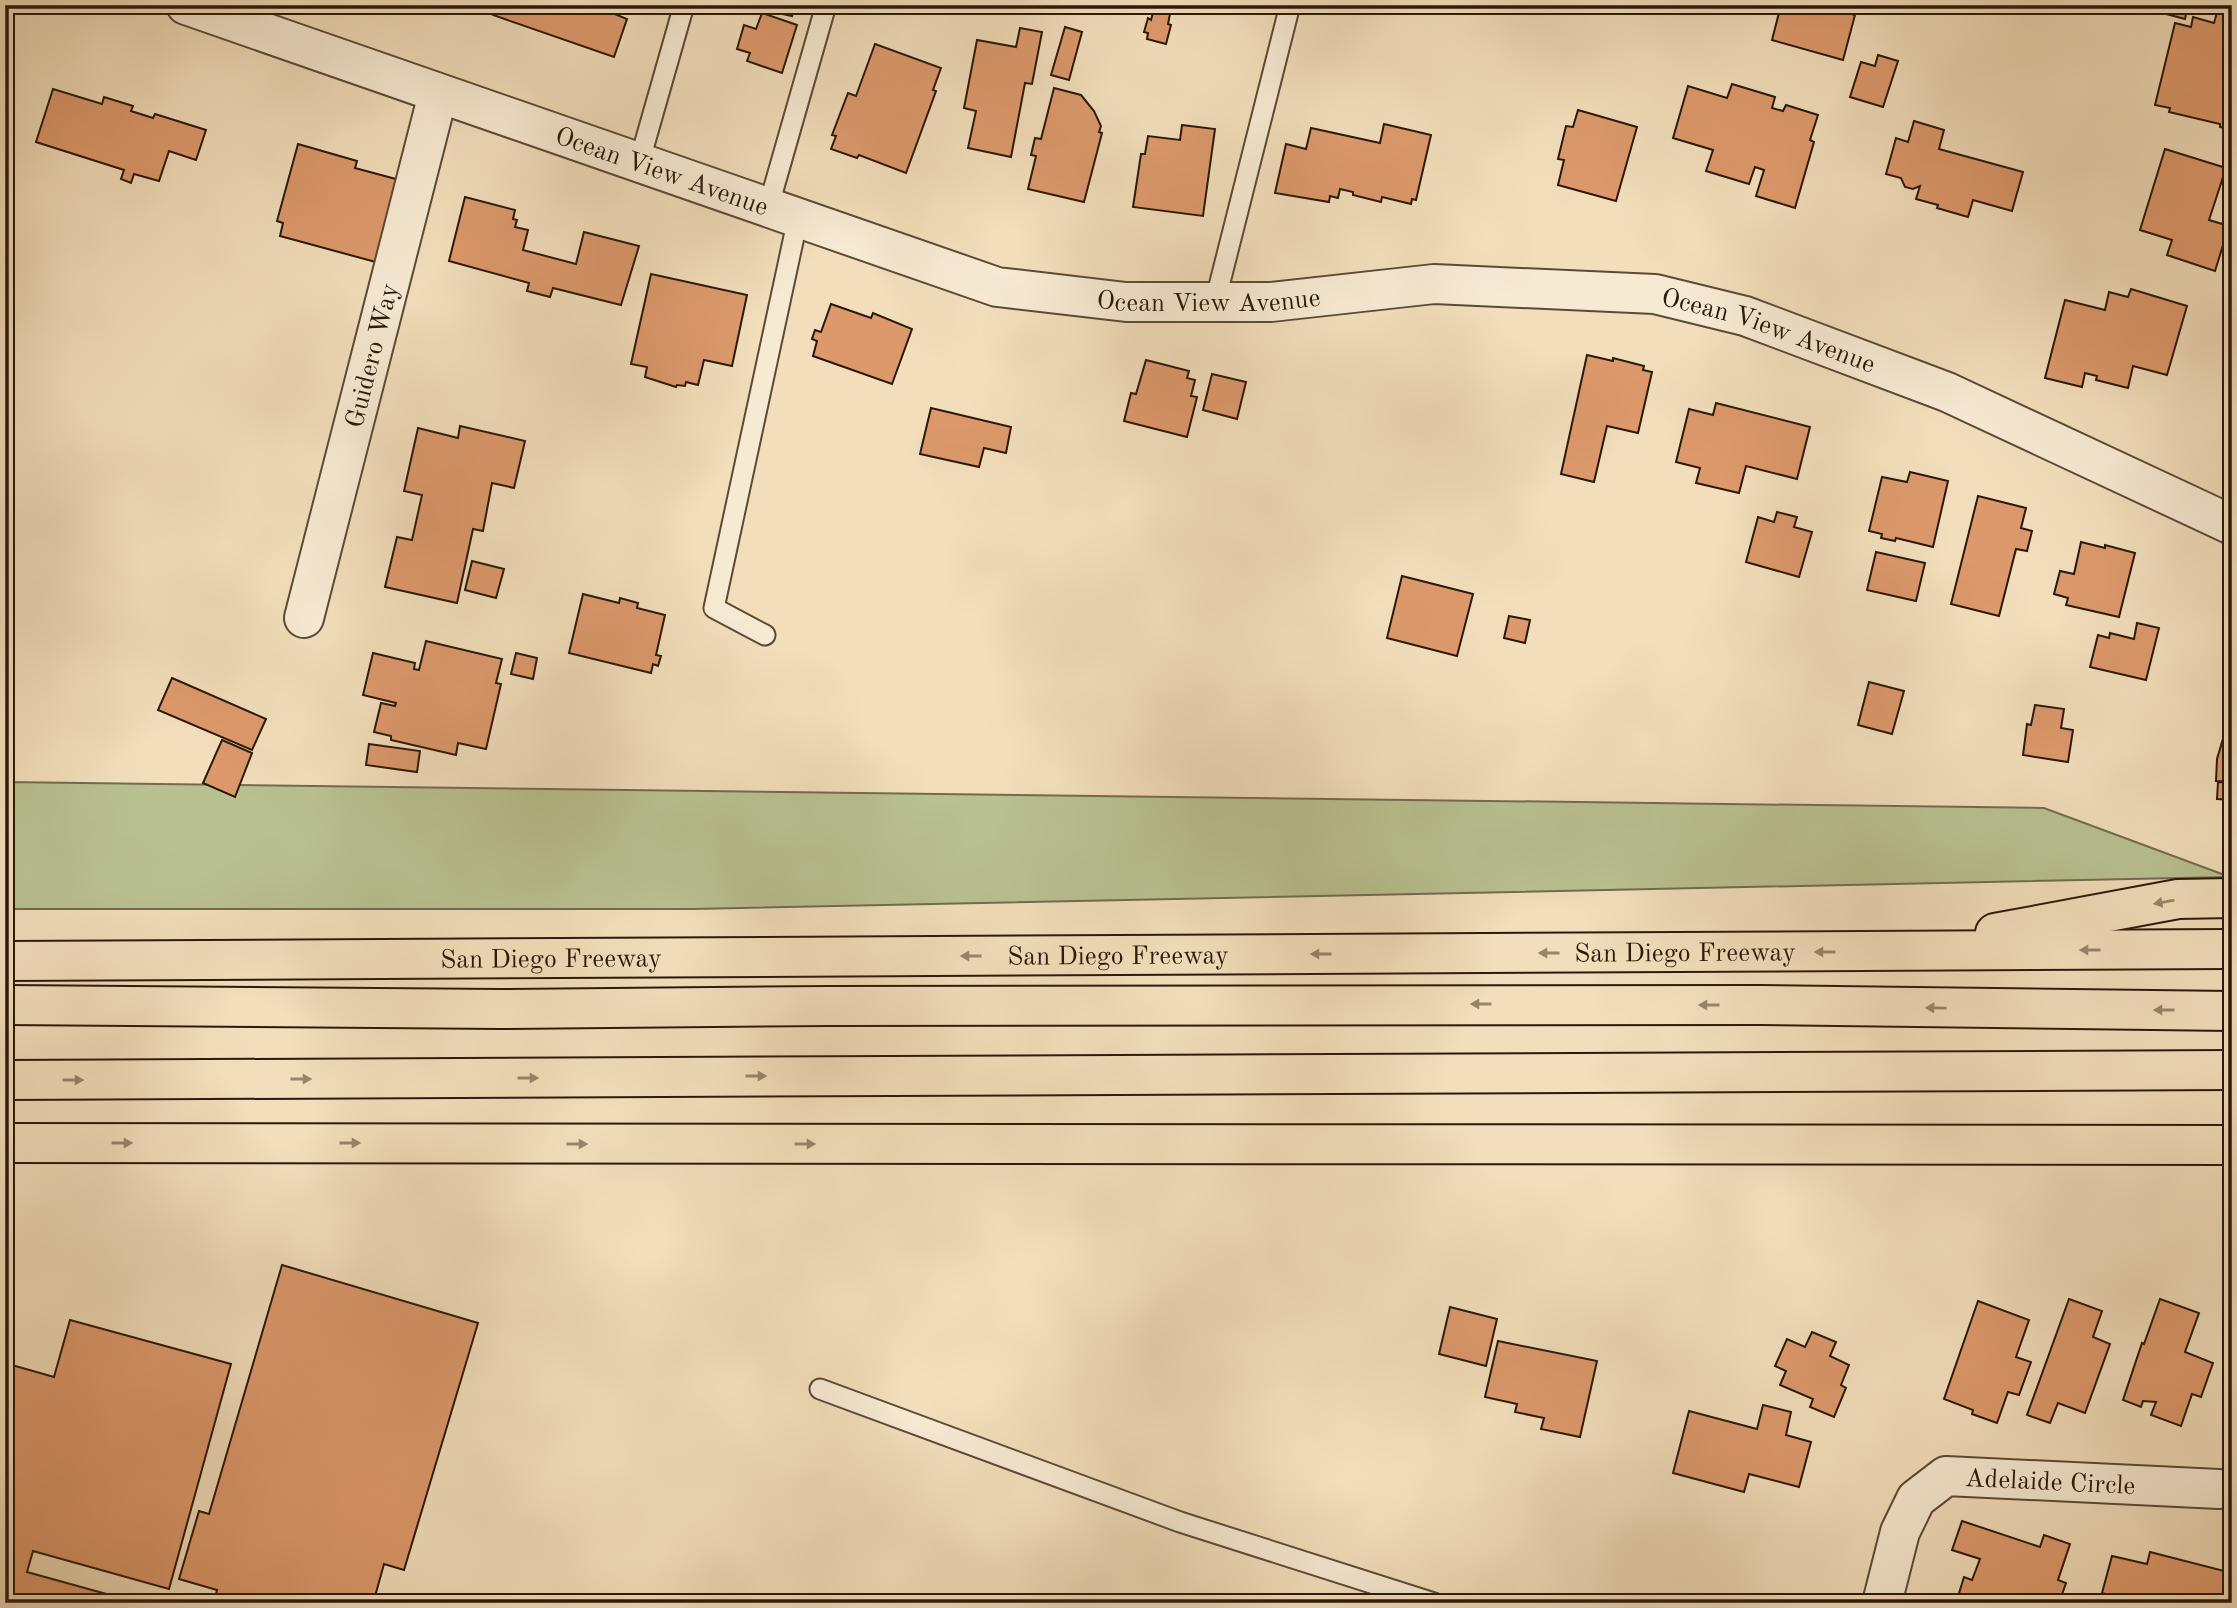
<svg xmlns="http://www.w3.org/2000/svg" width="2237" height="1608" font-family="'Old Standard TT',serif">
  <rect width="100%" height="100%" fill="#f2debb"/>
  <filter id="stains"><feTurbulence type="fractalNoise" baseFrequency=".00286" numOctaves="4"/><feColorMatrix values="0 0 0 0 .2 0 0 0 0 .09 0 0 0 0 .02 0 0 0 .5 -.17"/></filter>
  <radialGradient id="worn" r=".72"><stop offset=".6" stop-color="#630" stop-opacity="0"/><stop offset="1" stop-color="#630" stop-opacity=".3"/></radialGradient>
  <path fill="#b9c191" stroke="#726c4e" stroke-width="2" d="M 5,782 L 2044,808 L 2230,877 L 693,909 L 5,909 Z"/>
  <g fill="#dd996c" stroke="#2a180a" stroke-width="2">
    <path d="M 497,5 L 593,5 L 627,19 L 614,57 L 493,15 Z"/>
    <path d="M 769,5 L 795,5 L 792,16 L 768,11 Z"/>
    <path d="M 1155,5 L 1171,9 L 1168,24 L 1171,25 L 1166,44 L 1147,39 L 1148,33 L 1144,32 L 1148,18 L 1151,20 Z"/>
    <path d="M 1781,5 L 1821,5 L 1855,15 L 1843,60 L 1772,40 Z"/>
    <path d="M 2148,5 L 2188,5 L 2185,19 L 2147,9 Z"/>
    <path d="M 2218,9 L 2232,13 L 2232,130 L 2220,127 L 2220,124 L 2169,112 L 2170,108 L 2155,105 L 2175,23 L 2191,27 L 2193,17 L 2214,23 Z"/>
    <path d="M 762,13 L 797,25 L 782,73 L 747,61 L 750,53 L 737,49 L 744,25 L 756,29 Z"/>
    <path d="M 1065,27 L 1082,32 L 1069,80 L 1051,75 Z"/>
    <path d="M 1020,28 L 1042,32 L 1032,84 L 1025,83 L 1011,157 L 968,148 L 976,111 L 964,108 L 977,40 L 1016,47 Z"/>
    <path d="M 875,44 L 941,68 L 933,90 L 936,91 L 906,173 L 859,155 L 857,158 L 831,149 L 836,136 L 832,135 L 848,93 L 856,96 Z"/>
    <path d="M 1878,55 L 1898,61 L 1883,107 L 1850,97 L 1861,62 L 1875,66 Z"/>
    <path d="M 1732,84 L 1775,97 L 1772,108 L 1783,111 L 1786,105 L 1818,115 L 1810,140 L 1814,142 L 1795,208 L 1756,196 L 1764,170 L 1755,167 L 1749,184 L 1706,171 L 1713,150 L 1673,138 L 1688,86 L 1727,98 Z"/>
    <path d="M 1054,88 L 1081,95 L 1094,111 L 1101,126 L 1099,132 L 1102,133 L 1084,202 L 1028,189 L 1036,156 L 1031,155 L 1035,138 L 1041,139 Z"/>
    <path d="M 53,89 L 102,104 L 104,97 L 133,106 L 131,111 L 153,118 L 155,114 L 206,130 L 196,160 L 169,151 L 159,181 L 134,174 L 131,183 L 121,179 L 124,170 L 36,142 Z"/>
    <path d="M 1578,110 L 1637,127 L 1616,201 L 1558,185 L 1564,160 L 1558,159 L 1566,126 L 1573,127 Z"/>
    <path d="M 1914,121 L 1944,130 L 1939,149 L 2023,172 L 2012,211 L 1973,200 L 1968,217 L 1937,208 L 1938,205 L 1916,199 L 1920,186 L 1913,189 L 1905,187 L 1901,178 L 1886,174 L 1896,138 L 1908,142 Z"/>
    <path d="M 1384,124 L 1431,135 L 1416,200 L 1412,199 L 1411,204 L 1382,197 L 1381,202 L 1353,195 L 1353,192 L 1340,189 L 1338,198 L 1330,196 L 1329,202 L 1275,193 L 1286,144 L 1306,149 L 1311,128 L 1380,143 Z"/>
    <path d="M 1182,125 L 1215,129 L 1203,216 L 1133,207 L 1141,154 L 1145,154 L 1148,136 L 1180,140 Z"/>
    <path d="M 298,144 L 357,161 L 355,168 L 407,182 L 383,264 L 280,236 L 283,223 L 277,221 Z"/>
    <path d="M 2165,149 L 2226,168 L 2209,220 L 2229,226 L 2215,271 L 2167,255 L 2172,240 L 2140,230 Z"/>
    <path d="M 465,197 L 515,210 L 513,219 L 517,220 L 515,227 L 528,230 L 523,250 L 576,264 L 584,232 L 639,246 L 621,305 L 553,288 L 550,297 L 527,291 L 529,283 L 449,261 Z"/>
    <path d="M 651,274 L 747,295 L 732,366 L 704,360 L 698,385 L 686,382 L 685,386 L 677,385 L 676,387 L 645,377 L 647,367 L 631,364 Z"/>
    <path d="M 2131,289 L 2187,306 L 2167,375 L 2133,366 L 2128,388 L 2096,380 L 2097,376 L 2085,373 L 2082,387 L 2045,378 L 2065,300 L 2105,310 L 2109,292 L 2128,297 Z"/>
    <path d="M 831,304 L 871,318 L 873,313 L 912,329 L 892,384 L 813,356 L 817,341 L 812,339 L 815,330 L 821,332 Z"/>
    <path d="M 1587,355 L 1613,361 L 1613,358 L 1644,366 L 1643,370 L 1652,372 L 1638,433 L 1607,426 L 1594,482 L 1561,474 Z"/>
    <path d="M 1146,360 L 1189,371 L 1187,378 L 1195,380 L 1191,396 L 1197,397 L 1187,437 L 1124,421 L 1131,393 L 1136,394 Z"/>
    <path d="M 1212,374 L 1246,382 L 1237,419 L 1203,410 Z"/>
    <path d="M 1716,403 L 1810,427 L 1797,479 L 1746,466 L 1739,493 L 1696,483 L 1700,468 L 1676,462 L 1689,409 L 1713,415 Z"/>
    <path d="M 931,408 L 1011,427 L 1006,453 L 984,448 L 979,467 L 920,454 Z"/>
    <path d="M 460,426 L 525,441 L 514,488 L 492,483 L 483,531 L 473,529 L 457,603 L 385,587 L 397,537 L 412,540 L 422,495 L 404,491 L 418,428 L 458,438 Z"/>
    <path d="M 1910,472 L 1948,481 L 1933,547 L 1896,538 L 1895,541 L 1881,538 L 1882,534 L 1869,531 L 1882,477 L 1907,482 Z"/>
    <path d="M 1978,496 L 2026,508 L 2021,528 L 2032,531 L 2027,551 L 2016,549 L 1999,616 L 1951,604 Z"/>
    <path d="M 1777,512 L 1797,517 L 1794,527 L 1812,532 L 1799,577 L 1746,562 L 1758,517 L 1774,522 Z"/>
    <path d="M 2081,542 L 2105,548 L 2105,545 L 2135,553 L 2119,617 L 2066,605 L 2068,598 L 2054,594 L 2060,571 L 2074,574 Z"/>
    <path d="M 1876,552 L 1925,563 L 1916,601 L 1867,590 Z"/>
    <path d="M 472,561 L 504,569 L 496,598 L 465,590 Z"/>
    <path d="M 1402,576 L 1473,594 L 1457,656 L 1387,638 Z"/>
    <path d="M 583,594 L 619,603 L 620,598 L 638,603 L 637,608 L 665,615 L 656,655 L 661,656 L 658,666 L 653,664 L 651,673 L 569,653 Z"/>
    <path d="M 1509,616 L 1530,620 L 1525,643 L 1504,638 Z"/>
    <path d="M 2137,623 L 2159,628 L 2146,680 L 2090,667 L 2098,635 L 2109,638 L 2110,633 L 2134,639 Z"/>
    <path d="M 426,641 L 502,659 L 496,683 L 501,684 L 486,749 L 458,743 L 456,755 L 391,740 L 391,736 L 374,732 L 381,703 L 395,706 L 396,703 L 363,695 L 373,653 L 415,663 L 414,669 L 419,670 Z"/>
    <path d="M 516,653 L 537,658 L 533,679 L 511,674 Z"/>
    <path d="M 172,678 L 266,719 L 252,750 L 158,710 Z"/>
    <path d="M 1869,682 L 1904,691 L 1892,734 L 1858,725 Z"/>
    <path d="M 2035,705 L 2064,709 L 2061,728 L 2073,730 L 2068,762 L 2023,755 L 2027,724 L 2031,725 Z"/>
    <path d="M 2225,732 L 2232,732 L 2232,782 L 2216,781 L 2217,759 Z"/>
    <path d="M 222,740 L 252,753 L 235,797 L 203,783 Z"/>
    <path d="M 369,744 L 420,751 L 417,772 L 366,765 Z"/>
    <path d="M 2218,782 L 2232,783 L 2232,800 L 2217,799 Z"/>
    <path d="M 282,1265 L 478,1323 L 404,1570 L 384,1564 L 374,1600 L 359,1596 L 357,1603 L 214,1603 L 217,1590 L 179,1579 L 199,1511 L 209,1514 Z"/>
    <path d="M 2069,1299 L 2102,1311 L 2093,1337 L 2110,1344 L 2085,1413 L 2058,1403 L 2050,1423 L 2027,1415 Z"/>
    <path d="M 2160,1299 L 2199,1313 L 2185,1352 L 2213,1363 L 2201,1397 L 2192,1394 L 2181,1426 L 2151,1415 L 2156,1402 L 2143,1401 L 2141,1407 L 2123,1400 L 2142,1343 L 2144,1344 Z"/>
    <path d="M 1978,1301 L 2029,1320 L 2016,1357 L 2031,1362 L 2019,1395 L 2008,1392 L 1997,1423 L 1972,1414 L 1973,1410 L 1944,1399 Z"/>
    <path d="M 1450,1307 L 1497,1319 L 1486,1366 L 1439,1354 Z"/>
    <path d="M 70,1320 L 231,1364 L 169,1589 L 33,1551 L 27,1572 L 139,1603 L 5,1603 L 5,1363 L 54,1377 Z"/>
    <path d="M 1812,1332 L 1836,1342 L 1830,1356 L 1849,1365 L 1841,1385 L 1846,1388 L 1834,1417 L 1810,1407 L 1813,1399 L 1780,1385 L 1786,1371 L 1775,1366 L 1787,1339 L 1805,1347 Z"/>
    <path d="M 1498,1341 L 1597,1361 L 1580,1437 L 1541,1429 L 1544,1418 L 1515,1412 L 1517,1404 L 1485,1397 Z"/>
    <path d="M 1763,1405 L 1791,1412 L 1786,1435 L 1811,1442 L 1799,1487 L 1749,1474 L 1744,1492 L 1673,1473 L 1689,1411 L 1757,1429 Z"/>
    <path d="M 1962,1521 L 2040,1547 L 2044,1535 L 2070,1544 L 2058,1580 L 2066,1583 L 2059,1603 L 1956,1603 L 1964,1577 L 1972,1580 L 1980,1559 L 1952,1550 Z"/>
    <path d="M 2150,1552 L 2232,1573 L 2232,1603 L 2136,1603 L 2102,1593 L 2112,1556 L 2147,1564 Z"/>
  </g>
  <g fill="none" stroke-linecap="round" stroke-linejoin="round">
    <defs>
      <g id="lane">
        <path d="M 639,163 L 684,5"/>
        <path d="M 768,208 L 826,5"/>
        <path d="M 1215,302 L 1290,5"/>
        <path d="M 765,635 L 714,608 L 798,218"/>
        <path d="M 820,1389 L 1180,1522 L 1434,1603"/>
      </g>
      <g id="street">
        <path id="s1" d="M 186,5 L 997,287 L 1126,302 L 1271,302 L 1434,284 L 1655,294 L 1745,316 L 1947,392 L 2232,525"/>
        <path id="s2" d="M 304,618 L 438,94"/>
        <path id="s3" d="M 1882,1603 L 1900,1532 L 1916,1499 L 1946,1476 L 2219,1489"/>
      </g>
      <g id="highway">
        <path d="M 1995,933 L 2178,899 L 2232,898"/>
        <path id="s4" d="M 5,961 L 2232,949"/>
        <path d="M 5,1005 L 501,1009 L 829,1006 L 1760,1005 L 2232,1011"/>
        <path d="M 5,1080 L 2232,1070"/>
        <path d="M 5,1143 L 2232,1145"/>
      </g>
    </defs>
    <use href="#lane" stroke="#5c4a36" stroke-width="23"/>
    <use href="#street" stroke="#5c4a36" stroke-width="42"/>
    <use href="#highway" stroke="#2a180a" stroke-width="42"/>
    <use href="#lane" stroke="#f7ead3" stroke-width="19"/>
    <use href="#street" stroke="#f7ead3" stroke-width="38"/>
    <use href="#highway" stroke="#f2debb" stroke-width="38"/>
  </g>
  <defs><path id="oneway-solid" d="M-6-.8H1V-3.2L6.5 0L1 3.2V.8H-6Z" transform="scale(1.75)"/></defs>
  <g fill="#98856b">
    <use href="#oneway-solid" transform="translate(2164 902) rotate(170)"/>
    <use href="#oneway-solid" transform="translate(2090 950) rotate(180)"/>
    <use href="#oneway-solid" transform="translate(1825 952) rotate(180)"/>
    <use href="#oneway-solid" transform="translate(1549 953) rotate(180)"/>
    <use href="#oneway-solid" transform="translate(1321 954) rotate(180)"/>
    <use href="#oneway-solid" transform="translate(971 956) rotate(180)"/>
    <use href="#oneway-solid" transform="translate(1481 1004) rotate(-180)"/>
    <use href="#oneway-solid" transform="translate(1709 1005) rotate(-180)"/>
    <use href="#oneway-solid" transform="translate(1936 1008) rotate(-179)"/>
    <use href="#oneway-solid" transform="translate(2164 1010) rotate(-180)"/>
    <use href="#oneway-solid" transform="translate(756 1076)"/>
    <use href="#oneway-solid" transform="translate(528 1078)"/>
    <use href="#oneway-solid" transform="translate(301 1079)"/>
    <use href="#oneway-solid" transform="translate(73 1080)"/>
    <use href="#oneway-solid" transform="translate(122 1143)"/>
    <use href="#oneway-solid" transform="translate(350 1143)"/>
    <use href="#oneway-solid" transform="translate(577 1144)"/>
    <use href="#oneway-solid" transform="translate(805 1144)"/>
  </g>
  <g text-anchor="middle" stroke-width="6" stroke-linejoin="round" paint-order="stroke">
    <g font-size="26" fill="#2a180a" stroke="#f7ead3">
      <text dy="9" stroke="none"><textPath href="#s1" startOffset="504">Ocean View Avenue</textPath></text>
      <text dy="9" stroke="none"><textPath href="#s1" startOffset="1071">Ocean View Avenue</textPath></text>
      <text dy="9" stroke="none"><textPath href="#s1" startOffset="1638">Ocean View Avenue</textPath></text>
      <text dy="9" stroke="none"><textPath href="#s2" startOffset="271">Guidero Way</textPath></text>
      <text dy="9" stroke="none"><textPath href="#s4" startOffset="1680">San Diego Freeway</textPath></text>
      <text dy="9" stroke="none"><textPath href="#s4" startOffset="1113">San Diego Freeway</textPath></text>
      <text dy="9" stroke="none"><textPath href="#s4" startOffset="546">San Diego Freeway</textPath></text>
      <text dy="9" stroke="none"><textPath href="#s3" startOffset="252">Adelaide Circle</textPath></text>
    </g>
  </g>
  <rect width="2237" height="1608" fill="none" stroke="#f2debb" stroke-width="28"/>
  <rect x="7" y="7" width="2223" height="1594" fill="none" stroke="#2a180a" stroke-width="3.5"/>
  <rect x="14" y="14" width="2209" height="1580" fill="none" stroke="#2a180a" stroke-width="2"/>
  <rect width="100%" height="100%" filter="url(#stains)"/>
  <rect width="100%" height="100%" fill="url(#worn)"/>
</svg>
